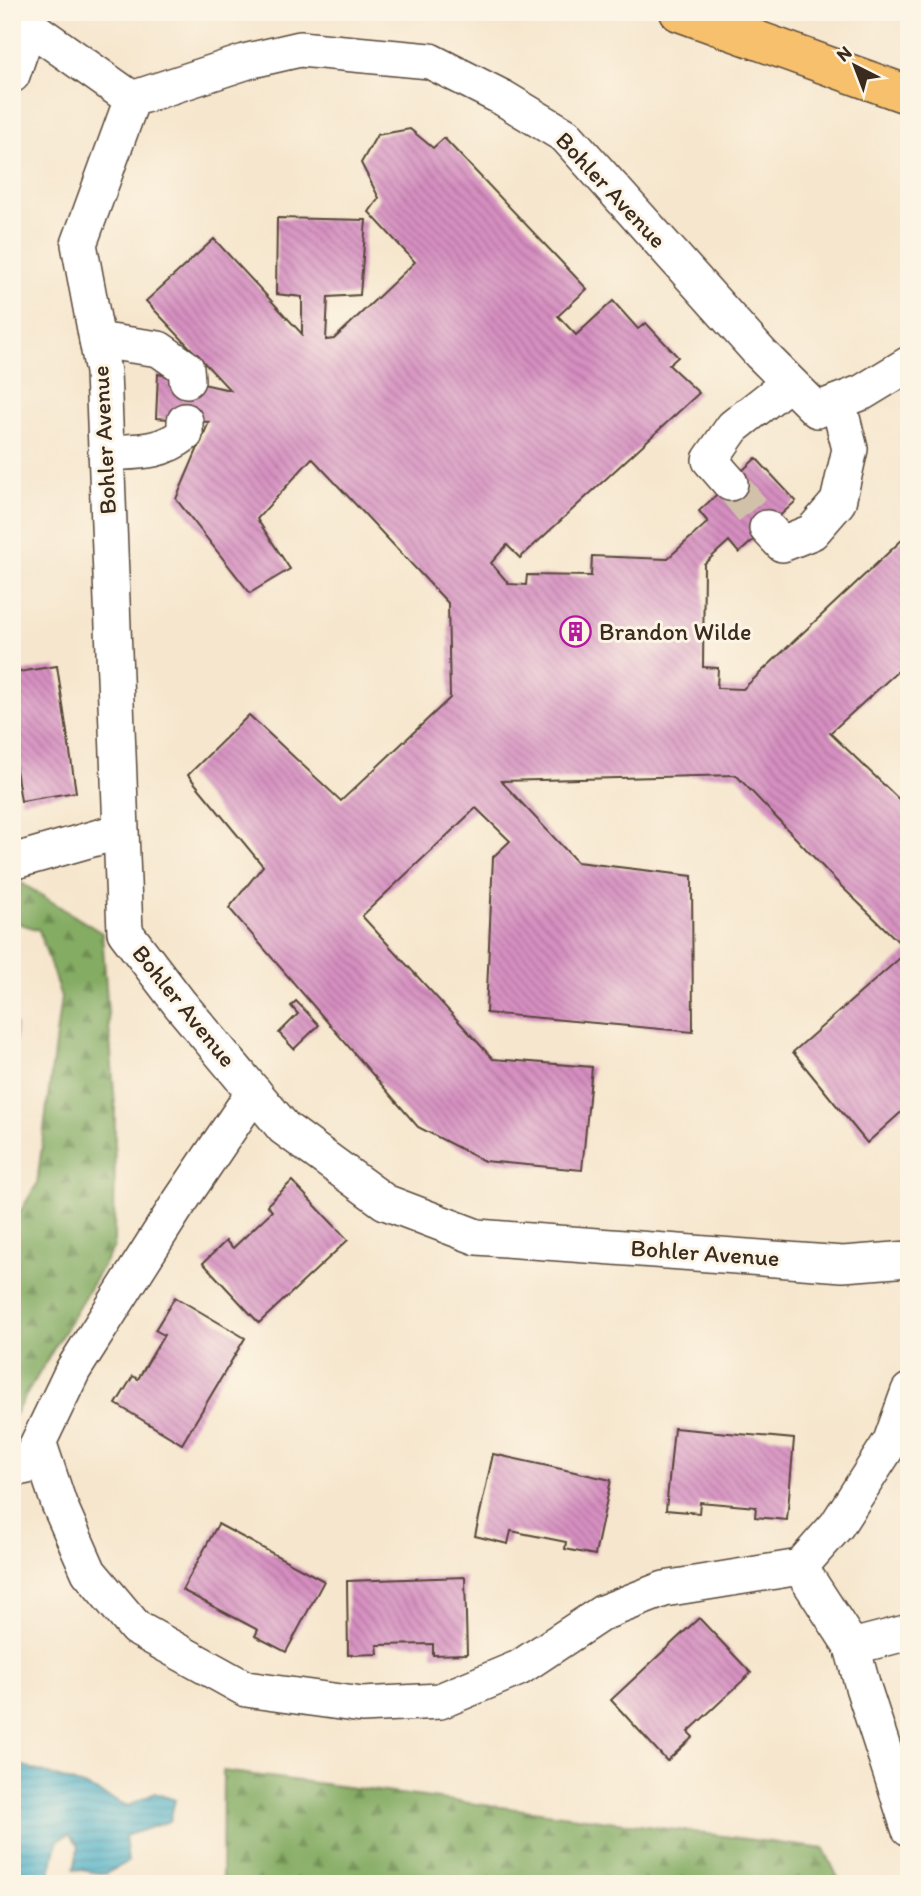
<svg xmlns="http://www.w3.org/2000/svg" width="921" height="1896" font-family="Itim,sans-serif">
  <defs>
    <pattern id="forest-firs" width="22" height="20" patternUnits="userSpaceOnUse" patternTransform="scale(1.75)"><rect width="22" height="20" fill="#84ac63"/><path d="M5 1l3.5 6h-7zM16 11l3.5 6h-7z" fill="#6d8c51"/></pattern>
    <pattern id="water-rules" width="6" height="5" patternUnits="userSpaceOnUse" patternTransform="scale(1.75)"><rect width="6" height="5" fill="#48aec7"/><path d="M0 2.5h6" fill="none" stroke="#3d8ea1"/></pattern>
    <pattern id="building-back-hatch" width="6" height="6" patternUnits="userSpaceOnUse" patternTransform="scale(1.75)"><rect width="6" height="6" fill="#d68fc1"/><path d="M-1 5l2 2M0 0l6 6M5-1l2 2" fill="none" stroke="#af759c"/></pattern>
  </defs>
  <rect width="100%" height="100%" fill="#fcf5e5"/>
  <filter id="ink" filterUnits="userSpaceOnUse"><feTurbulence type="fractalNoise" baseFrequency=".0143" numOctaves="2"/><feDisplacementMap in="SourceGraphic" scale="14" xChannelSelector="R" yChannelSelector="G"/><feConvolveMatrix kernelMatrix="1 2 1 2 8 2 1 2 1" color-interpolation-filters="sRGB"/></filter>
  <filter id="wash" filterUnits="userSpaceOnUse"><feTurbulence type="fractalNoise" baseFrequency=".00686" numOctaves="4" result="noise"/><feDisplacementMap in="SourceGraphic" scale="28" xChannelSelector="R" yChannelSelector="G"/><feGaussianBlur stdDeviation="1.57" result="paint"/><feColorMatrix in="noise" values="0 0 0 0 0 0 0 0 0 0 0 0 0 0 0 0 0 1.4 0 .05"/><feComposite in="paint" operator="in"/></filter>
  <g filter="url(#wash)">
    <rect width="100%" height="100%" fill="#f6e6cd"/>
    <g fill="url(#forest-firs)" stroke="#606b40" stroke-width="2">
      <path d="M 12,877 L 102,933 L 115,1105 L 114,1247 L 12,1419 L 12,1225 L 37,1184 L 61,997 L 39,930 L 12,921 Z"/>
      <path d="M 223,1771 L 824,1849 L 841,1884 L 222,1884 Z"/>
    </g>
    <path fill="url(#water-rules)" stroke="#426c72" stroke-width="2" d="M 12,1762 L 86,1787 L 128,1806 L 155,1793 L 175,1800 L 170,1821 L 125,1836 L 128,1862 L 105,1874 L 74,1869 L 79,1845 L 69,1834 L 58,1840 L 48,1881 L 42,1884 L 12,1884 Z"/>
    <g id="blocks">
      <g fill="url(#building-back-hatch)">
        <path d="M 410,129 L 433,148 L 444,138 L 587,289 L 558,316 L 576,335 L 613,301 L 638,329 L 646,323 L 678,357 L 669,365 L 699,393 L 520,558 L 507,545 L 491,563 L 509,584 L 526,585 L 527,575 L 591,576 L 592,556 L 667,559 L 708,522 L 699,511 L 756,458 L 796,501 L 739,553 L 729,541 L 704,564 L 703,667 L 718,668 L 717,688 L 743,689 L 905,537 L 909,537 L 909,661 L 830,733 L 909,809 L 909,1105 L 867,1143 L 793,1052 L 908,951 L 840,885 L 736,775 L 501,781 L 577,862 L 692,876 L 693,1032 L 486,1013 L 493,857 L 510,841 L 476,808 L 362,916 L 493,1059 L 592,1067 L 582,1170 L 484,1161 L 418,1127 L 229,908 L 263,866 L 188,775 L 249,715 L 341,801 L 450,698 L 448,603 L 312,458 L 257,519 L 290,569 L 250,593 L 176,499 L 209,422 L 156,418 L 158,374 L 230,390 L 146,301 L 214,239 L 302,334 L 302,297 L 276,294 L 277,218 L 366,220 L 360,295 L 328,297 L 326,340 L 334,339 L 415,262 L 369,212 L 379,198 L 361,163 L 377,135 Z"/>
        <path d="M 57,666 L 76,792 L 21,801 L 12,745 L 12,673 Z"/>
        <path d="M 296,1001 L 319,1025 L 294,1049 L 279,1033 L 298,1014 L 291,1006 Z"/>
        <path d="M 12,1024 L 17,1024 L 14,1080 L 12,1080 Z"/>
        <path d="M 292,1181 L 348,1240 L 259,1323 L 203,1263 L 226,1241 L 233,1248 L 272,1211 L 267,1205 Z"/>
        <path d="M 175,1297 L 245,1338 L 182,1444 L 116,1404 L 133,1376 L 138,1379 L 164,1335 L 155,1330 Z"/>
        <path d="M 674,1428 L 794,1439 L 787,1520 L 755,1517 L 756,1507 L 700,1502 L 699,1513 L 666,1510 Z"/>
        <path d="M 493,1454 L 611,1480 L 595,1555 L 565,1549 L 566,1542 L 511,1531 L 508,1544 L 475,1536 Z"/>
        <path d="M 218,1524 L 324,1581 L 286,1652 L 255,1636 L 258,1630 L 182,1590 Z"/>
        <path d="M 465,1577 L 467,1654 L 433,1655 L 433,1644 L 377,1645 L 378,1654 L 348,1655 L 347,1581 Z"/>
        <path d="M 699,1618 L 751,1673 L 688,1732 L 693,1737 L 667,1761 L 611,1700 Z"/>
      </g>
    </g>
  </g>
  <g filter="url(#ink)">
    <use href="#blocks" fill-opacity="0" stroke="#574638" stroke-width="2"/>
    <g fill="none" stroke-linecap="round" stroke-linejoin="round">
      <path stroke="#d1c0aa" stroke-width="35" stroke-dasharray="35 18" stroke-linecap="butt" d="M 730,483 L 767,528"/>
      <defs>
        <g id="minor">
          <path d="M 15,12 L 29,26 L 132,99"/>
          <path d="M 12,75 L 29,26"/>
          <path d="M 132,99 L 79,244 L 103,372 L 125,932 L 180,1004 L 284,1128 L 385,1202 L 477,1237 L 843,1264 L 909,1259"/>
          <path d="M 132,99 L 248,61 L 300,49 L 430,61 L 503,98 L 566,136 L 761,354 L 817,410 L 863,392 L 909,364"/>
          <path d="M 97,340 L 159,349 L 186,368 L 187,380"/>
          <path d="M 106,453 C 137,451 159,454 185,434 L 185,421"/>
          <path d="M 730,483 L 710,460 L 733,427 L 789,383"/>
          <path d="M 767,528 L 782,544 L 812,532 L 838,502 L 850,449 L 838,402"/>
          <path d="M 12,862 L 120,831"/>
          <path d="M 39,1444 L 59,1504 L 89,1572 L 136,1628 L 246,1689 L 362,1705 L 440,1701 L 519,1668 L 602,1613 L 664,1589 L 800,1567 L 837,1525 L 891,1441 L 909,1391"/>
          <path d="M 12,1469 L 27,1466 L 73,1370 L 175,1209 L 254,1092"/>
          <path d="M 800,1567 L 852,1647 L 909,1632"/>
          <path d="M 852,1647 L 863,1687 L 909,1828"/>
        </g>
        <path id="major" d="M 679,12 L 909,95"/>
      </defs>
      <use href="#minor" stroke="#574638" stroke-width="38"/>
      <use href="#major" stroke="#574638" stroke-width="41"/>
      <use href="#minor" stroke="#fff" stroke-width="35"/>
      <use href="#major" stroke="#f7c06c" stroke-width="38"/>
    </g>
  </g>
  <defs>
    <symbol id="building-ring" viewBox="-11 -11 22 22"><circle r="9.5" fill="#fcf5e5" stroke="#b5179e" stroke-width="1.5"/><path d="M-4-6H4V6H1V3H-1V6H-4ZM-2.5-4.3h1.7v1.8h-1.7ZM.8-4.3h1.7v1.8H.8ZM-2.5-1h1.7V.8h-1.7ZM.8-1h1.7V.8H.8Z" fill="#b5179e"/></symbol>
  </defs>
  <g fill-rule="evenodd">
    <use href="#building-ring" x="558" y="614" width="35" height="35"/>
  </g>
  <g text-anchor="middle" stroke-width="6" stroke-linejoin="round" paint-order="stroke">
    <g font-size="24" fill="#3b2a1e" stroke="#fcf5e5">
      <text transform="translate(611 190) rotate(47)" y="8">Bohler Avenue</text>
      <text transform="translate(104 440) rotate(-93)" y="8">Bohler Avenue</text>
      <text transform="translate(184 1006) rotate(51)" y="8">Bohler Avenue</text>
      <text transform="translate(705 1253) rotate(4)" y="8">Bohler Avenue</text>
    </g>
    <g font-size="24" fill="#3b2a1e" stroke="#fcf5e5" text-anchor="start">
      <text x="599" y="640">Brandon Wilde</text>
    </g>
  </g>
  <rect width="921" height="1896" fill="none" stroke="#fcf5e5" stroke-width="42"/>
  <g transform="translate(855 66) rotate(318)" stroke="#fcf5e5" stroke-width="5" paint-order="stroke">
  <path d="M0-5L12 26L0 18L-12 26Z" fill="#3b2a1e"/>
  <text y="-10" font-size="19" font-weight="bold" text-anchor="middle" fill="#3b2a1e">N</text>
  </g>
</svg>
